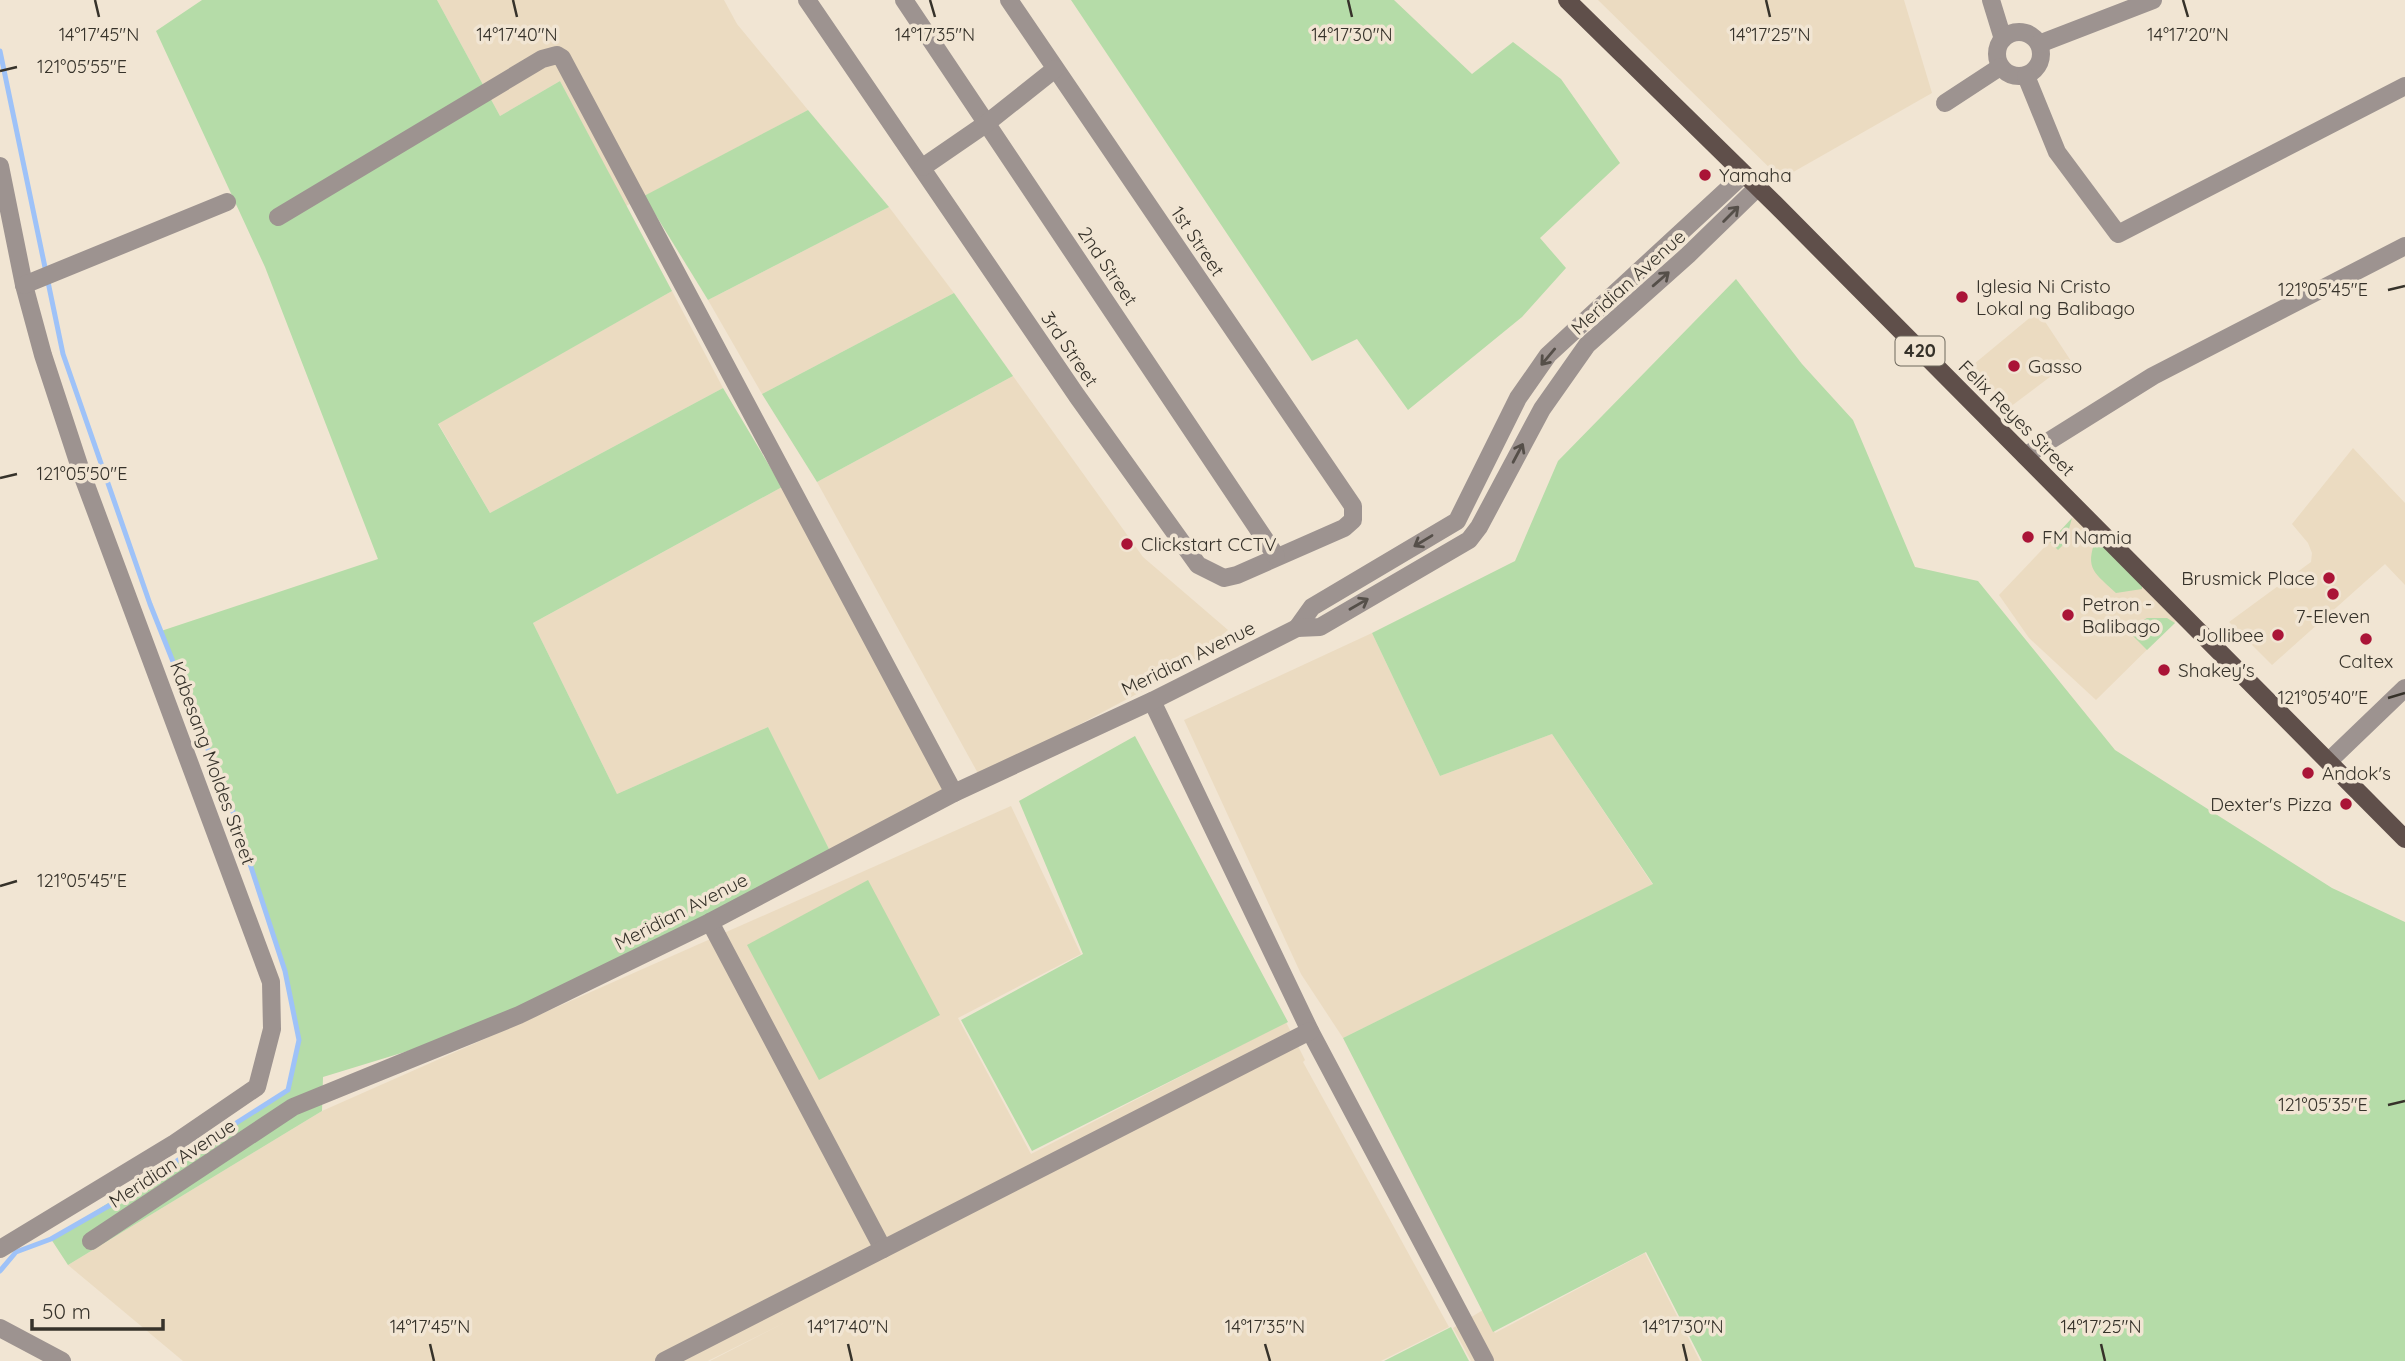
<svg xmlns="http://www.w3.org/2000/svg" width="2405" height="1361" font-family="Quicksand,sans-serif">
  <rect width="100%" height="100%" fill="#f1e5d3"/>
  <g fill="#ebdbc1">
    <path d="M 437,0 L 724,0 L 737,24 L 808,110 L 626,206 L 560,81 L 500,116 Z"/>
    <path d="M 1598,0 L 1904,0 L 1932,93 L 1781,179 Z"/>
    <path d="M 889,207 L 954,293 L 762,394 L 708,300 Z"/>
    <path d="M 672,291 L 723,388 L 490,513 L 438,423 Z"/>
    <path d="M 2038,311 L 2071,361 L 2010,407 L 1968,369 Z"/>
    <path d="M 1013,376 L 1143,557 L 1228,630 L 1182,670 L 980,777 L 817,482 Z"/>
    <path d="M 2353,448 L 2405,503 L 2405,585 L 2385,564 L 2272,665 L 2229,622 L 2311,562 L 2312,553 L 2308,543 L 2292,524 Z"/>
    <path d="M 782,487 L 949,792 L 831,853 L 768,727 L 617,794 L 533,623 Z"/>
    <path d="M 2075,515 L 2176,621 L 2096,700 L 2029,638 L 1999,595 Z"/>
    <path d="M 1372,633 L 1440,776 L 1552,734 L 1653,885 L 1343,1038 L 1301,974 L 1184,720 Z"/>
    <path d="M 1011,806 L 1081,954 L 958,1018 L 1031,1154 L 1286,1022 L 1305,1060 L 1303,1062 L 1449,1327 L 1381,1361 L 710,1361 L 788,1321 L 708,1361 L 183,1361 L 68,1265 L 322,1111 Z"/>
    <path d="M 1645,1253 L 1700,1361 L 1471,1361 L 1453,1328 L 1483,1310 L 1495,1333 Z"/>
  </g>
  <g fill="#b5dca8">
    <path d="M 202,0 L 437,0 L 500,116 L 560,81 L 672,291 L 438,424 L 490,513 L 723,388 L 782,487 L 533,623 L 617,794 L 768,727 L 831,853 L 519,1017 L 323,1077 L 322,1111 L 68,1265 L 51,1239 L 288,1090 L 299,1041 L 285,971 L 233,812 L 161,631 L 378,559 L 265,267 L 156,31 Z"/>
    <path d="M 1071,0 L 1394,0 L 1472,74 L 1513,42 L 1561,79 L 1620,163 L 1540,238 L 1566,268 L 1522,317 L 1408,410 L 1357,339 L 1312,361 Z"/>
    <path d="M 808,110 L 889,207 L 708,300 L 644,196 Z"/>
    <path d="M 1736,279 L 1802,364 L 1853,420 L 1915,567 L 1978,581 L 2115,750 L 2332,888 L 2405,922 L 2405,1361 L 1702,1361 L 1646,1252 L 1493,1332 L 1343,1038 L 1653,884 L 1552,734 L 1440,776 L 1372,633 L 1515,561 L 1558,461 Z"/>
    <path d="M 954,293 L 1013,376 L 817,482 L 762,394 Z"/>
    <path d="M 2072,518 L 2065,543 L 2058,550 L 2050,542 Z"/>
    <path d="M 2096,539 L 2142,585 L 2142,589 L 2116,593 C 2095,573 2084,569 2096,539 Z"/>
    <path d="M 2147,618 L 2167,618 L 2175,623 L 2147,650 L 2130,633 L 2132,627 Z"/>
    <path d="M 1135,736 L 1288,1022 L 1032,1151 L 961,1020 L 1083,954 L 1019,801 Z"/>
    <path d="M 868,880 L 940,1015 L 819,1080 L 747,945 Z"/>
    <path d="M 1451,1327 L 1469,1361 L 1384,1361 Z"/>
  </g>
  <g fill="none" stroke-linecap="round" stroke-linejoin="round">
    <path stroke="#9ec2f8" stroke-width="5" d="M 0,51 L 63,354 L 150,604 L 233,812 L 285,971 L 299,1040 L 288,1090 L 175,1162 L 147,1184 L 51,1239 L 16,1252 L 0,1271"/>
    <g stroke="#9d9390" stroke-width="18">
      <path d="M 807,0 L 1077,396 L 1198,565 L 1224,578 L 1237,575 L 1344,528 L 1353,520 L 1353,506 L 1009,0"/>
      <path d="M 904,0 L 1276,556"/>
      <path d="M 1991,0 L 2003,39"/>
      <circle cx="2019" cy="54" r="22"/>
      <path d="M 2039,44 L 2153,0"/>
      <path d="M 2026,76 L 2057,152 L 2118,234 L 2405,86"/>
      <path d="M 1945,103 L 2000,67"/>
      <path d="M 0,166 L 24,285 L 43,355 L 83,477 L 271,982 L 272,1029 L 257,1087 L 175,1143 L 0,1249"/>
      <path d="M 923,167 L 987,123 L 1055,69"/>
      <path d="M 278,217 L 542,59 L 557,55 L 562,58 L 954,793"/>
      <path d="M 24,285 L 227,202"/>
      <path d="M 2025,456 L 2153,376 L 2405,246"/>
      <path d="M 1297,628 L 1312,607 L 1457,521 L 1518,398 L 1548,355 L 1744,174"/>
      <path d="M 1152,701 L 1310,1031 L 1485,1361"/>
      <path d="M 2329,761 L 2405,688"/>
      <path d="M 710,922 L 883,1249"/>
      <path d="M 91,1241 L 293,1107 L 519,1015 L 710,922 L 954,793 L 1152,701 L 1297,628 L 1320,627 L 1469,540 L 1479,527 L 1542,409 L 1587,345 L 1688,255 L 1758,187"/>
      <path d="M 0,1328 L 62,1361"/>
      <path d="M 664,1361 L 1310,1031"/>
    </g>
    <path stroke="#5f4f4a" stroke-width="18" d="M 1567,0 L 1775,204 L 2405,839"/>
  </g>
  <defs><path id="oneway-shaft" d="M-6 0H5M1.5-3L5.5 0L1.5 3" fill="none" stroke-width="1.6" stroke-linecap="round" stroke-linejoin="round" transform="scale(1.75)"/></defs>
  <g stroke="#554f49">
    <use href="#oneway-shaft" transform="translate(1731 214) rotate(-45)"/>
    <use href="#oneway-shaft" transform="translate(1661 279) rotate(-41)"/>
    <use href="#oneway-shaft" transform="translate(1548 357) rotate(130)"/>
    <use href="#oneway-shaft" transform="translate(1518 453) rotate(-62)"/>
    <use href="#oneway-shaft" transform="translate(1423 541) rotate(149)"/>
    <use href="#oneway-shaft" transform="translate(1359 604) rotate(-30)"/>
  </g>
  <path fill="none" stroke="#36322a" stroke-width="2.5" d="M 95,0 L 99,17M 513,0 L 517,17M 930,0 L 935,17M 1348,0 L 1352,17M 1766,0 L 1770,17M 2183,0 L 2188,17M 0,71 L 17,67M 2388,290 L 2405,286M 0,478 L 17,474M 2388,698 L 2405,693M 0,886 L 17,881M 2388,1105 L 2405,1101M 430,1344 L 434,1361M 848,1344 L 852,1361M 1265,1344 L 1270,1361M 1683,1344 L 1687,1361M 2101,1344 L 2105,1361"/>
  <g fill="#aa1437" stroke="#f1e5d3" stroke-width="2.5">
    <circle cx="1705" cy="175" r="7"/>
    <circle cx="1962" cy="297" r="7"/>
    <circle cx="2014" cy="366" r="7"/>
    <circle cx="2028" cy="537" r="7"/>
    <circle cx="1127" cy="544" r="7"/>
    <circle cx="2329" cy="578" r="7"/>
    <circle cx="2333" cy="594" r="7"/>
    <circle cx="2068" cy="615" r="7"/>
    <circle cx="2278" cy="635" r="7"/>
    <circle cx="2366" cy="639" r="7"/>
    <circle cx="2164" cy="670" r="7"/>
    <circle cx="2308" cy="773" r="7"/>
    <circle cx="2346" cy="804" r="7"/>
  </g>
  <g text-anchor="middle" stroke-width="7" stroke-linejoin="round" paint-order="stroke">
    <rect fill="#f1e5d3" stroke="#6e685d" stroke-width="2" x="1895.5" y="336.5" width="49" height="29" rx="5"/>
    <g font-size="18" font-weight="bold" fill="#36322a">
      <text x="1920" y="357">420</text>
    </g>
    <g font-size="19" fill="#36322a" stroke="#f1e5d3" text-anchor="start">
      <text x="1719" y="182">Yamaha</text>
      <text x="1976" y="293">Iglesia Ni Cristo<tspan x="1976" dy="22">Lokal ng Balibago</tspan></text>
      <text x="2028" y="373">Gasso</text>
      <text x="2042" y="544">FM Namia</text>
      <text x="1141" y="551">Clickstart CCTV</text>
      <text x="2315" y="585" text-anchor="end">Brusmick Place</text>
      <text x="2082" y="611">Petron -<tspan x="2082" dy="22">Balibago</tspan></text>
      <text x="2333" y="623" text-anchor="middle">7-Eleven</text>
      <text x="2264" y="642" text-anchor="end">Jollibee</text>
      <text x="2366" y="668" text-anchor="middle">Caltex</text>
      <text x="2178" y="677">Shakey's</text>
      <text x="2322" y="780">Andok's</text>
      <text x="2332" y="811" text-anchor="end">Dexter's Pizza</text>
    </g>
    <g font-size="19" fill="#36322a" stroke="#f1e5d3">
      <text transform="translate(1198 241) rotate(56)" y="7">1st Street</text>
      <text transform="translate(1108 266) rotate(56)" y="7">2nd Street</text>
      <text transform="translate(1628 282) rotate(-42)" y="7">Meridian Avenue</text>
      <text transform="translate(1070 349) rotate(56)" y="7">3rd Street</text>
      <text transform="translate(2017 418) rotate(45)" y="7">Felix Reyes Street</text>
      <text transform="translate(1188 658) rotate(-26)" y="7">Meridian Avenue</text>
      <text transform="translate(213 763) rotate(70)" y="7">Kabesang Moldes Street</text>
      <text transform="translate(681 911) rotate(-27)" y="7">Meridian Avenue</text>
      <text transform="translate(172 1163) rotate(-33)" y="7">Meridian Avenue</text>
    </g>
  </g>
  <g font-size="18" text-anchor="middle" fill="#36322a" stroke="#f1e5d3" stroke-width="7" stroke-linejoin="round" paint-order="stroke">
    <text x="99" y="41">14°17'45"N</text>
    <text x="517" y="41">14°17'40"N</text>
    <text x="935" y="41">14°17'35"N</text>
    <text x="1352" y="41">14°17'30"N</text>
    <text x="1770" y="41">14°17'25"N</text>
    <text x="2188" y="41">14°17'20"N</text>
    <text x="82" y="73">121°05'55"E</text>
    <text x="2323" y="296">121°05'45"E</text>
    <text x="82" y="480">121°05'50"E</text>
    <text x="2323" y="704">121°05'40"E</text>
    <text x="82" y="887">121°05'45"E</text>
    <text x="2323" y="1111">121°05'35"E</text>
    <text x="430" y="1333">14°17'45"N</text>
    <text x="848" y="1333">14°17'40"N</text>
    <text x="1265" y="1333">14°17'35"N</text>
    <text x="1683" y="1333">14°17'30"N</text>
    <text x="2101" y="1333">14°17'25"N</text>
  </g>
  <path d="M32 1319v10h131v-10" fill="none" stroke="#36322a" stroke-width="3.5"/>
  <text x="42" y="1319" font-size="21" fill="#36322a" stroke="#f1e5d3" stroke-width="5" paint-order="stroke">50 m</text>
</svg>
